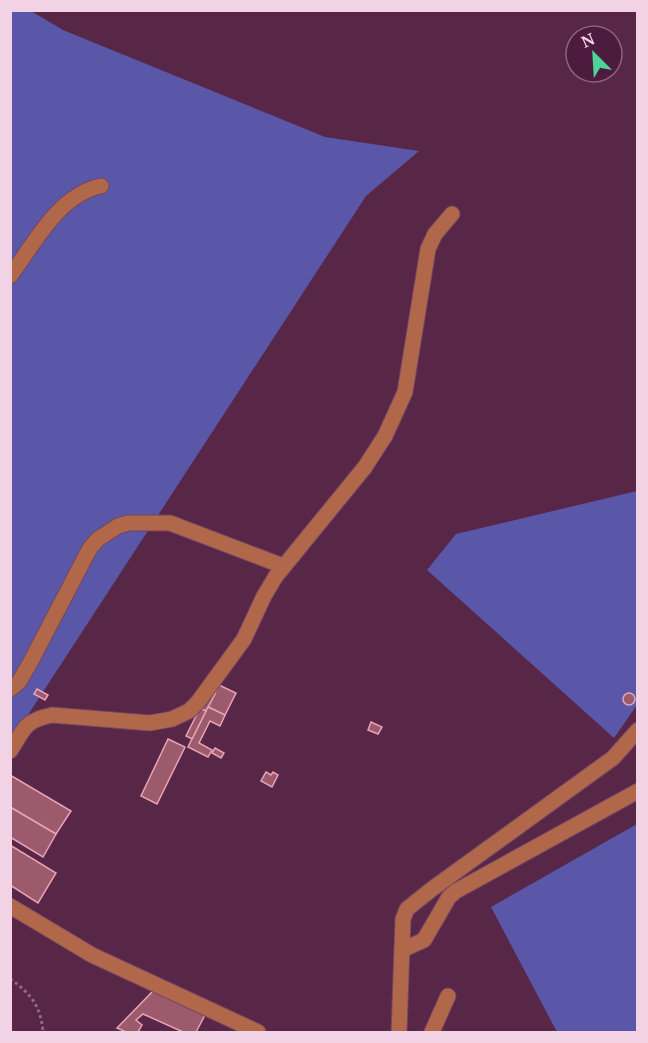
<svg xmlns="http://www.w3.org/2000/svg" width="648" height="1043" font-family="'Noto Serif',serif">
  <rect width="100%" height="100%" fill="#582647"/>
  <g fill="#5a57a9">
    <path d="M 29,10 L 63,30 L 325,137 L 419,151 L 366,196 L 11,741 L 10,11 Z"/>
    <path d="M 637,491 L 637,705 L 614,738 L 427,570 L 456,534 Z"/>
    <path d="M 637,824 L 637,1032 L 557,1032 L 491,907 Z"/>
  </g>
  <g fill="#9b5b6d" stroke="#e9a2b5" stroke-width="1.5">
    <path d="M 219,685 L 236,693 L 225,715 L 208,707 Z"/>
    <path d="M 37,689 L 48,695 L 45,700 L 34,694 Z"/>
    <path d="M 212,693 L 215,694 L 206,711 L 201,709 Z"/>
    <circle cx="629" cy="699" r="6"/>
    <path d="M 208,707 L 225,715 L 220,726 L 210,721 L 199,743 L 212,750 L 208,757 L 188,747 Z"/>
    <path d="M 200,708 L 206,711 L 192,739 L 186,736 Z"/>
    <path d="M 371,722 L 382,727 L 378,734 L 368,730 Z"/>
    <path d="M 168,739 L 185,747 L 157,804 L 141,796 Z"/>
    <path d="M 215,748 L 224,753 L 221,758 L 212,753 Z"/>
    <path d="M 266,772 L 271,775 L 273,772 L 278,775 L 272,787 L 261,781 Z"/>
    <path d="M 10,775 L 71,811 L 56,834 L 10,807 Z"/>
    <path d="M 10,807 L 56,834 L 43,857 L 10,837 Z"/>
    <path d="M 10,845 L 56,873 L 38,903 L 10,885 Z"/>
    <path d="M 154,990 L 205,1015 L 196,1032 L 183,1032 L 143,1014 L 136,1020 L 142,1025 L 138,1032 L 126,1032 L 117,1028 Z"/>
  </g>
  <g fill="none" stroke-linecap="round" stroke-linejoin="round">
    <defs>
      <g id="minor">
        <path d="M 10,276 C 35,243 58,195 101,186"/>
        <path d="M 10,689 L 19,682 L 30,663 L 90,548 L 98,539 L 118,526 L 128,523 L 170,523 L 283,566"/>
        <path d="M 10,751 C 25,728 24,721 52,715 L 150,723 L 172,719 L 189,711 L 198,702 L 244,639 L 264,596 L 276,576 L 365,467 L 385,436 L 405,392 L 428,249 L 435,234 L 452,214"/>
        <path d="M 10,906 L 92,955 L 258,1032"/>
        <path d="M 402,950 L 424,940 L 449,897 L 456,891 L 638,791"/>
        <path d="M 399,1032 L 403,919 L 407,909 L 432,889 L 613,758 L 638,730"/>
        <path d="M 432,1032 L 448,996"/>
      </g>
    </defs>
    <use href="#minor" stroke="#744563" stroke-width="17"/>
    <path stroke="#926782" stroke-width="3" stroke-dasharray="3 3" stroke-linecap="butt" d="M 10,979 C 31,993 41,1007 43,1032"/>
    <use href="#minor" stroke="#b0674a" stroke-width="15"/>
  </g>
  <rect width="648" height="1043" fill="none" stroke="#f2d2e5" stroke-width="24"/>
  <g transform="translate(594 54) rotate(336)"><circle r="28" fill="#4d1b3d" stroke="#8f6480" stroke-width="1.5"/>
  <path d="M0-4.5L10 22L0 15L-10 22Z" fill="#4cd49b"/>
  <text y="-9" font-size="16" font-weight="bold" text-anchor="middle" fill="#f2d2e5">N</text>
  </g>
</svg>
